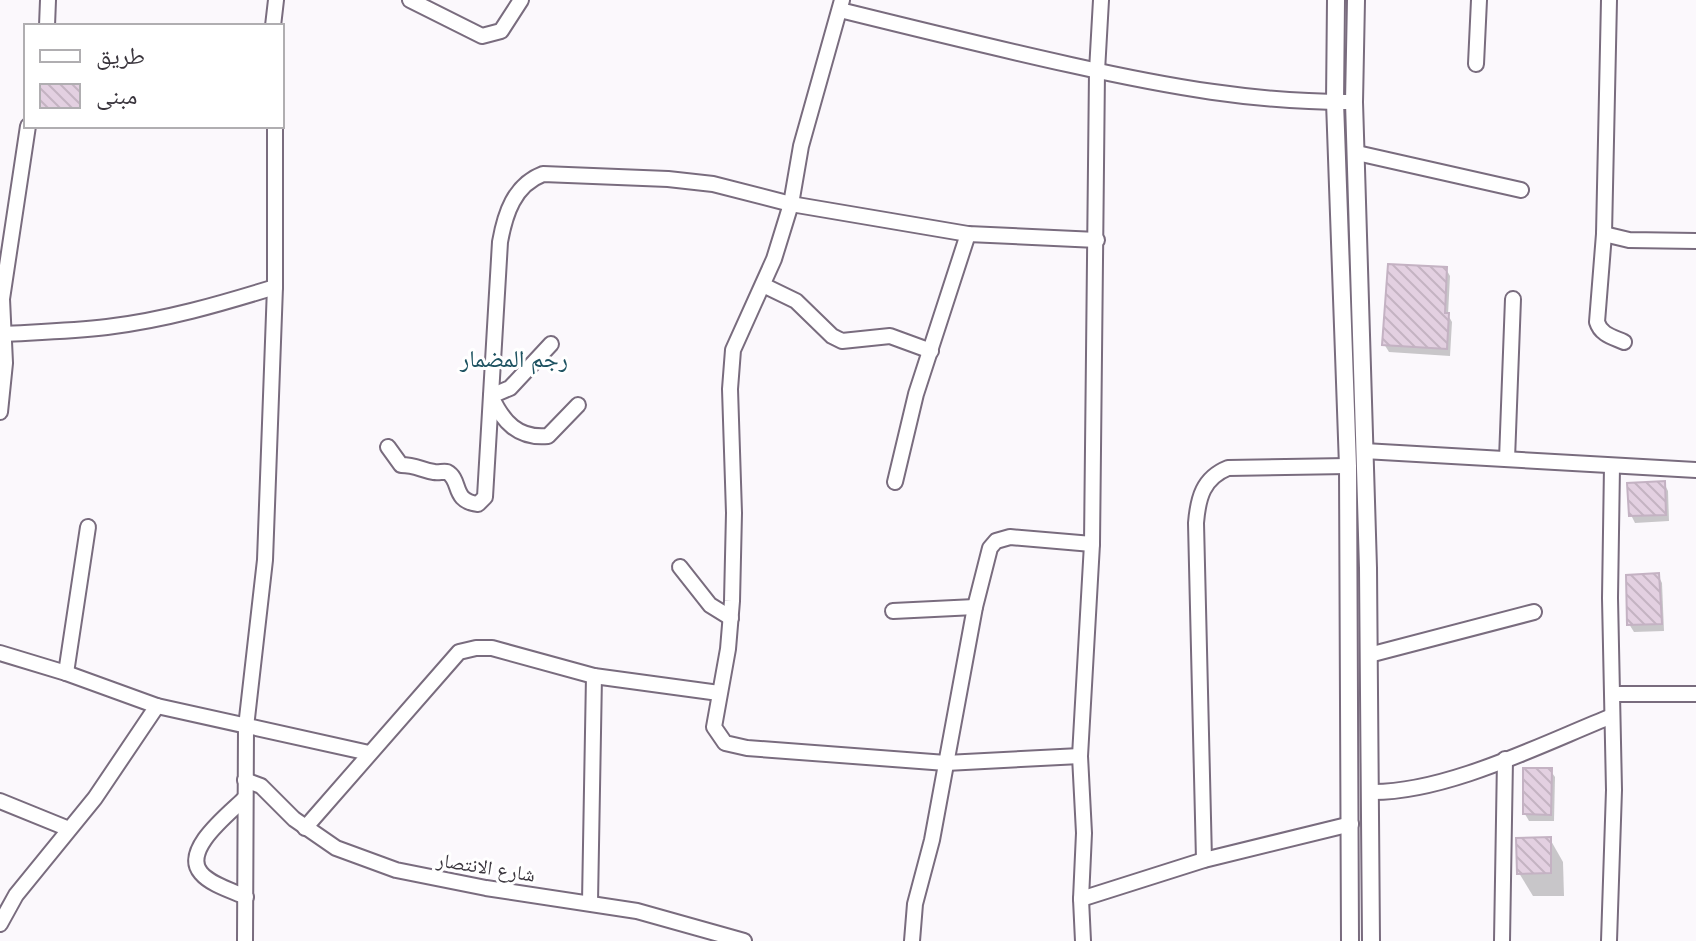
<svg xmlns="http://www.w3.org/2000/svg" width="1696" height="941" font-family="Montserrat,'Noto Naskh Arabic',sans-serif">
  <defs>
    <pattern id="building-back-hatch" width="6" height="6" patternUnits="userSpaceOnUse" patternTransform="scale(2)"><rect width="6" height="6" fill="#e3d0e1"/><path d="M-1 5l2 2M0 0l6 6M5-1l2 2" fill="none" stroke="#c4b3c2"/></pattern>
  </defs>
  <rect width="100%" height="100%" fill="#fbf8fc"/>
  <g fill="#0003">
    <path d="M 1446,269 L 1450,276 L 1448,315 L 1452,322 L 1450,356 L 1389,352 L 1384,344 Z"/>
    <path d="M 1664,483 L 1668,491 L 1669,521 L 1635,523 L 1631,515 Z"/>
    <path d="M 1658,575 L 1662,583 L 1664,631 L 1634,632 L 1629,624 Z"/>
    <path d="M 1550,770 L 1555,777 L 1554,821 L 1529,821 L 1525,814 Z"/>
    <path d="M 1550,839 L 1563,862 L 1564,896 L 1533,896 L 1519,873 Z"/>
  </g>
  <g fill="url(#building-back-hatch)" stroke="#c4b2c3" stroke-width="2">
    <path d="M 1388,264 L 1447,267 L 1445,313 L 1449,313 L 1447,349 L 1382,345 Z"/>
    <path d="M 1665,481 L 1666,515 L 1629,516 L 1627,483 Z"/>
    <path d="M 1659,573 L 1662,624 L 1627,625 L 1626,575 Z"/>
    <path d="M 1523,768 L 1552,768 L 1551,815 L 1523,814 Z"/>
    <path d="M 1551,837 L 1551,873 L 1517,874 L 1516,838 Z"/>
  </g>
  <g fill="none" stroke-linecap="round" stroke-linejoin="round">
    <defs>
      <g id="minor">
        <path d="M 410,0 L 482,36 L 501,31 L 521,0"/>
        <path d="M 842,0 L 801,146 L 791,204 L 774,259 L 733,350 L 730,389 L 734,513 L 732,601 L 728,649 L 714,727 L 725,743 L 747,748 L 946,763 L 1080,756"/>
        <path d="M 1609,0 L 1604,234 L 1597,322 C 1601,335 1613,337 1624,342"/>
        <path d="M 840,10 C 917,29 994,48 1071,65 C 1165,86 1257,103 1354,102"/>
        <path d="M 47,26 L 48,0"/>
        <path d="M 273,26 L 276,0"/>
        <path d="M 1476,64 L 1479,0"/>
        <path d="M 1357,153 L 1521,190"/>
        <path d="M 1604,234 L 1629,240 L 1696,241"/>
        <path d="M 763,285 L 796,301 L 832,336 L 842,341 L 890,336 L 931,351"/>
        <path d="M 3,334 C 38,332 73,331 107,327 C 165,320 220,304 275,287"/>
        <path d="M 551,344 L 510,388 L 491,396 C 503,422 518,439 548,436 L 578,405"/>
        <path d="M 0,412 L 5,363 L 2,299 L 28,126"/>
        <path d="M 388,447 L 401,465 C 416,465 421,470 434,472 C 438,473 444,471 447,472 C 462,480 451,501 478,504 L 485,497 L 500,242 C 505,214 514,185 543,174 L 668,179 L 713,184 L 791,204 L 968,234 L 1097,240"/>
        <path d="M 1364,451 L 1696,470"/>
        <path d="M 1507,459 L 1513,299"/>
        <path d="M 895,482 L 916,394 L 968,234"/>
        <path d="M 680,567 L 710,605 L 731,618"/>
        <path d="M 893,611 L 975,607"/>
        <path d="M 0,653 L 66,673 L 157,706 L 369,753"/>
        <path d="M 1369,655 L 1534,612"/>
        <path d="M 66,673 L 88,527"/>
        <path d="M 1613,694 L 1696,694"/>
        <path d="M 245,780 L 261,786 L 294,819 L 336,848 L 396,870 L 486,888 L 637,911 L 744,941"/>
        <path d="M 1371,792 C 1446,793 1542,744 1612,716"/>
        <path d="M 245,798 C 230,813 181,850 201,873 C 211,885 233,891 246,897"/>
        <path d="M 0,801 L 69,829"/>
        <path d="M 305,828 L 459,652 L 476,648 L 492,648 L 594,676 L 719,693"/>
        <path d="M 1204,860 L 1196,523 C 1198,498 1203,478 1228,468 L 1348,466"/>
        <path d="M 1081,899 L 1204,860 L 1351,824"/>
        <path d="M 590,902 L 594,676"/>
        <path d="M 0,924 L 16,895 L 95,798 L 157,706"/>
        <path d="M 245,941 L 246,727 L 265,560 L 275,287 L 275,126"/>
        <path d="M 912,941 L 915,904 L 932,840 L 975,607 L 990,548 L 996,541 L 1010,537 L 1092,544"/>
        <path d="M 1083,941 L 1081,899 L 1084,833 L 1080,756 L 1092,544 L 1097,71 L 1101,0"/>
        <path d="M 1502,941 L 1505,759"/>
        <path d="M 1609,941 L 1614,790 L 1610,598 L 1612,466"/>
      </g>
      <g id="tertiary">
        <path d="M 1336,0 L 1335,102 L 1348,466 L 1350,941"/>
        <path d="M 1356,0 L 1354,102 L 1368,568 L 1371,941"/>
      </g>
    </defs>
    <use href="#minor" stroke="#796c7e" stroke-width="18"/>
    <use href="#tertiary" stroke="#796c7e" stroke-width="20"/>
    <use href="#minor" stroke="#fff" stroke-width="14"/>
    <use href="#tertiary" stroke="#fff" stroke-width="16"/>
  </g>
  <g text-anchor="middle" stroke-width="6" stroke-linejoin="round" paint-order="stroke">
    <g font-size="20" fill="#3a353d" stroke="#fff">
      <text transform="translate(486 867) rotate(9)" y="7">شارع الانتصار</text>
    </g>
    <g font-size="24" fill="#1d5261" stroke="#fff">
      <text x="514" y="367">رجم المضمار</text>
    </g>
  </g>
  <rect x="24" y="24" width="260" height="104" fill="#ffffff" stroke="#b0aeb1" stroke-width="2"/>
  <rect x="40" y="50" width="40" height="12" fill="#ffffff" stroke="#b0aeb1" stroke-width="2"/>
  <text x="96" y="64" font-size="24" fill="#3a353d">طريق</text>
  <rect x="40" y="84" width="40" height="24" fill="url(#building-back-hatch)" stroke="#b0aeb1" stroke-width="2"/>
  <text x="96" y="104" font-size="24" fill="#3a353d">مبنى</text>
</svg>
